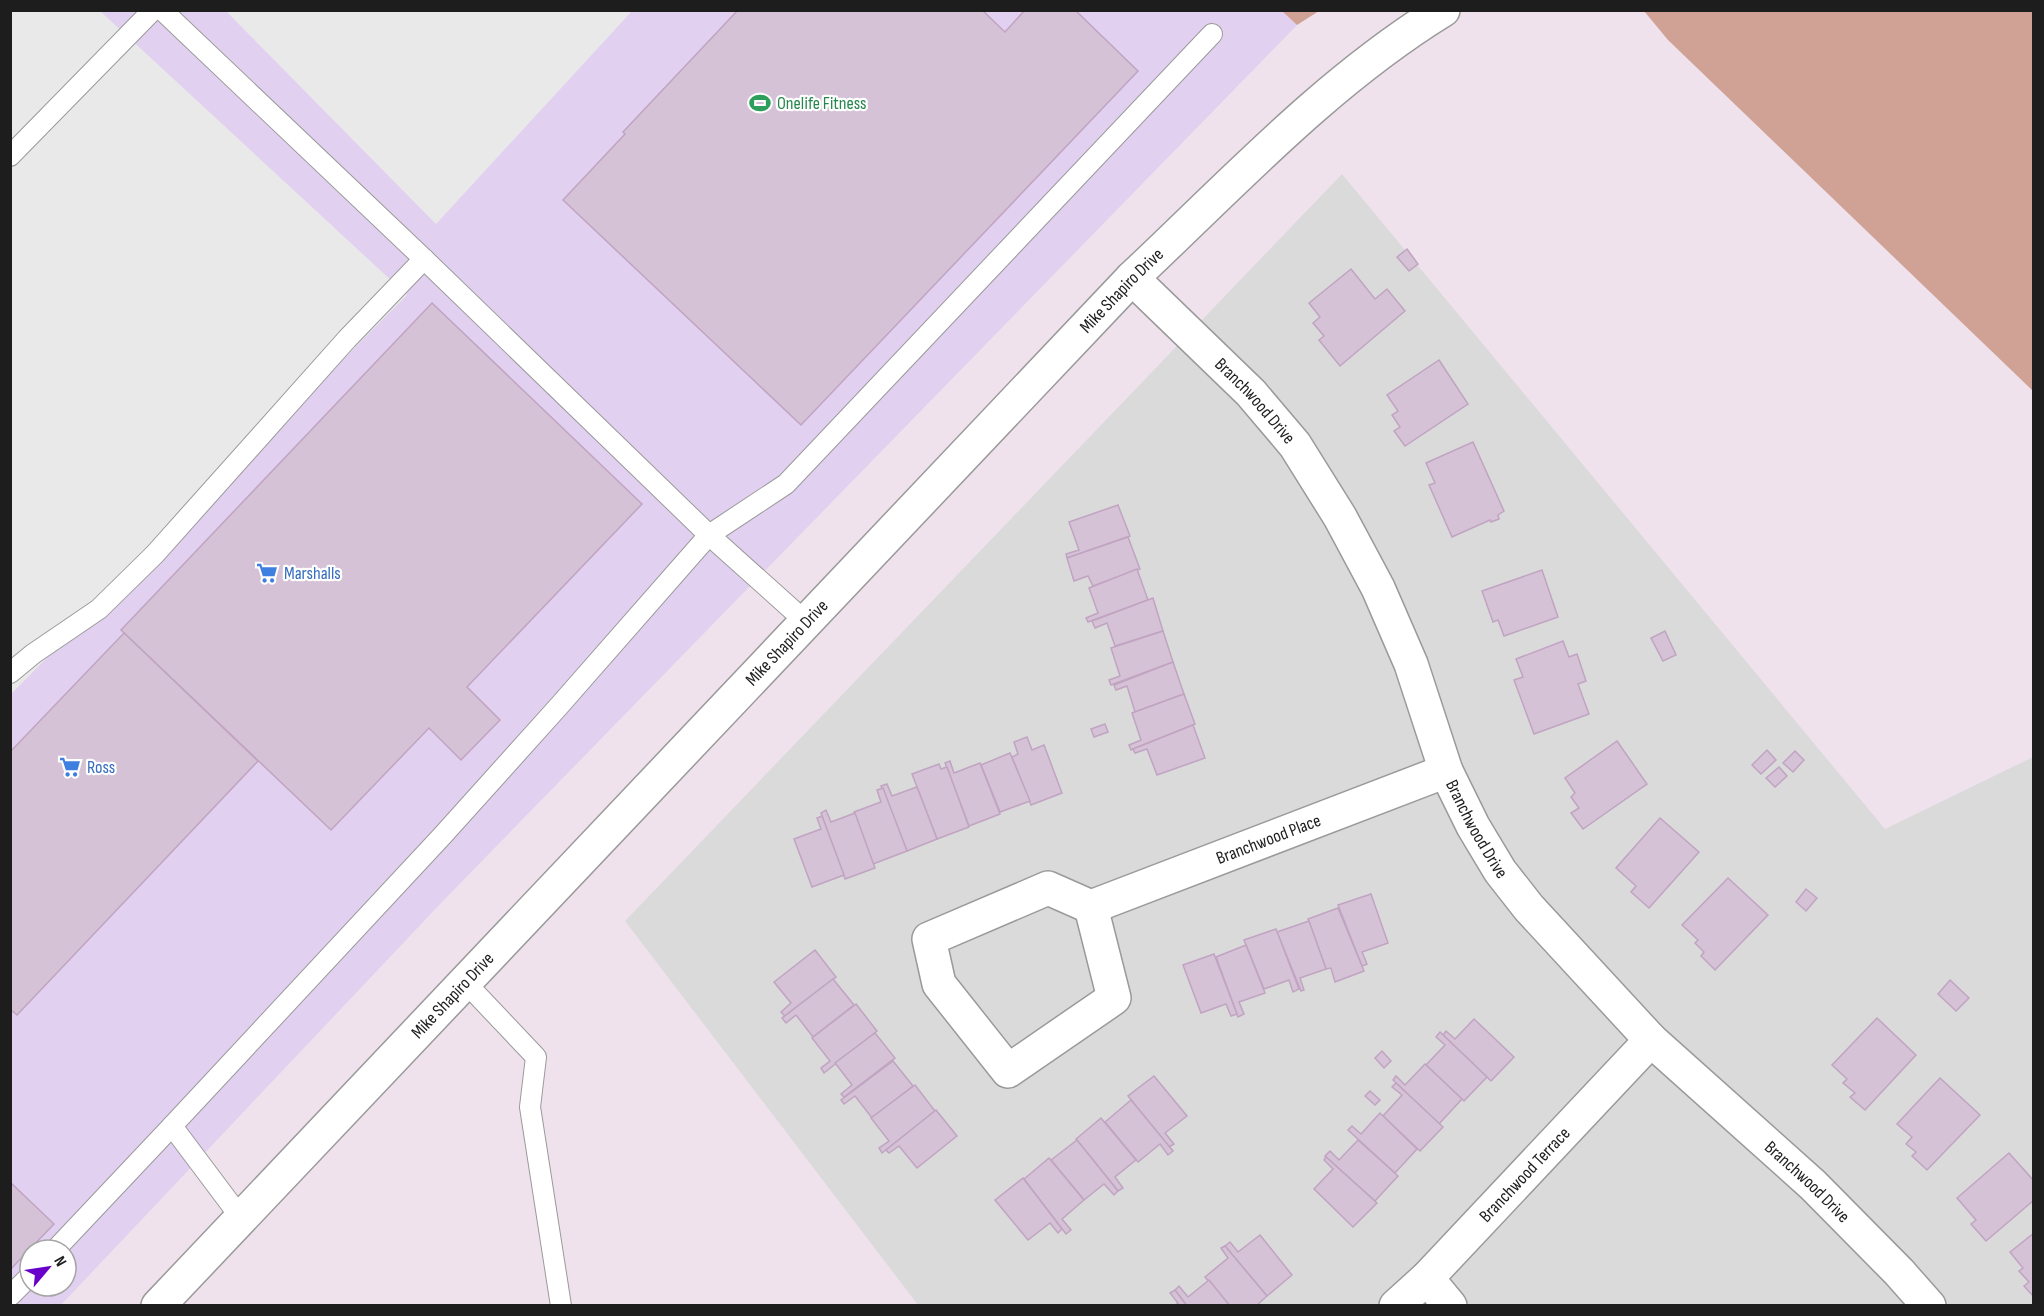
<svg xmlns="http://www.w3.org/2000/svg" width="2044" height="1316" font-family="'Sofia Sans Condensed',sans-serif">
  <rect width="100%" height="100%" fill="#efe2ec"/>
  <path fill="#dadadb" d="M 1342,174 L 1885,829 L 2033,757 L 2033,1305 L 918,1305 L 625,921 Z"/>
  <path fill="#e2d0f1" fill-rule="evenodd" d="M 1282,10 L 1297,25 L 442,902 L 60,1306 L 10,1305 L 10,11 ZM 30,1250 L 66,1250 L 66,1286 L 30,1286 Z"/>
  <g fill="#d0a295">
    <path d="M 1282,11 L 1319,11 L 1297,25 Z"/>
    <path d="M 1644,11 L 2033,11 L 2033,391 L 1668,40 Z"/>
  </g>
  <g fill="#e9e9e9">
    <path d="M 11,11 L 100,11 L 407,295 L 11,694 Z"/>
    <path d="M 226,11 L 632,11 L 436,224 Z"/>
  </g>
  <g fill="#d5c2d6" stroke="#c0a4c1" stroke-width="1.5">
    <path d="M 738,10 L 982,10 L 1005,32 L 1025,10 L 1075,10 L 1138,71 L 801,425 L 563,200 L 625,134 L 623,132 Z"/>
    <path d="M 1407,249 L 1418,264 L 1409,271 L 1397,257 Z"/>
    <path d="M 1351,269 L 1375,299 L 1387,289 L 1405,311 L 1340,366 L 1319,340 L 1324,336 L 1313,323 L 1320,317 L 1309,303 Z"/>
    <path d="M 432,303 L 642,504 L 467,687 L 500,720 L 461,760 L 429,728 L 331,830 L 121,630 Z"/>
    <path d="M 1439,360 L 1468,404 L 1405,446 L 1394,431 L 1400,427 L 1392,415 L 1398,411 L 1387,395 Z"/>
    <path d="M 1473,442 L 1504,511 L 1498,515 L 1499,519 L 1491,522 L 1490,520 L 1452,537 L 1429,485 L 1435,483 L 1426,463 Z"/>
    <path d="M 1118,505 L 1130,536 L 1067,558 L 1066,554 L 1079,550 L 1069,522 Z"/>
    <path d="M 1128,537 L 1140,569 L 1093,586 L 1088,576 L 1074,581 L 1067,558 Z"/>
    <path d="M 1137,569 L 1148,600 L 1088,622 L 1086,618 L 1098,613 L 1089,588 Z"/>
    <path d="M 1542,570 L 1558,617 L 1504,636 L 1498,620 L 1493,622 L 1482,591 Z"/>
    <path d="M 1153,598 L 1163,631 L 1115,646 L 1107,623 L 1095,628 L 1092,621 Z"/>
    <path d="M 1163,631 L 1173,662 L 1111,685 L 1109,680 L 1120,676 L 1111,648 Z"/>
    <path d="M 1665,631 L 1676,655 L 1663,661 L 1651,638 Z"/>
    <path d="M 124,633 L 258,761 L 17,1015 L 10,1009 L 10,752 Z"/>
    <path d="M 1563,641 L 1569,657 L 1577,654 L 1586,681 L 1578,684 L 1589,714 L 1534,734 L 1514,680 L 1523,677 L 1516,659 Z"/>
    <path d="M 1173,662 L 1184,694 L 1135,712 L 1127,686 L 1116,690 L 1114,685 Z"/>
    <path d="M 1184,694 L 1195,724 L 1131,750 L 1129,745 L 1141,740 L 1132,713 Z"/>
    <path d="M 1105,724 L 1108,732 L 1094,737 L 1091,729 Z"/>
    <path d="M 1193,725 L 1205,758 L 1157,775 L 1147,749 L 1135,753 L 1133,749 Z"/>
    <path d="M 1027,737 L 1032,750 L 1044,745 L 1062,793 L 1031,805 L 1012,757 L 1018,754 L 1014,742 Z"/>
    <path d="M 1617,741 L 1647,784 L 1583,829 L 1571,813 L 1579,808 L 1571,797 L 1575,793 L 1565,778 Z"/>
    <path d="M 1767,750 L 1776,760 L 1761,774 L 1752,765 Z"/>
    <path d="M 1795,751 L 1804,760 L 1793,772 L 1783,763 Z"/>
    <path d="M 1010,753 L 1030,801 L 1000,812 L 981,765 Z"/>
    <path d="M 950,761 L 954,773 L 980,763 L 1000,814 L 969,826 L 945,763 Z"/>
    <path d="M 939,764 L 941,769 L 947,767 L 969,827 L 937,839 L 912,774 Z"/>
    <path d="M 1779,767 L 1787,776 L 1775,787 L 1766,778 Z"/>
    <path d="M 887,784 L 892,796 L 917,787 L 937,839 L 907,851 L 881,786 Z"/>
    <path d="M 883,788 L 907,851 L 873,864 L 854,812 L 881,802 L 877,790 Z"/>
    <path d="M 826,810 L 831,822 L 855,813 L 875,868 L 845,879 L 821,813 Z"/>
    <path d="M 822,816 L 844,875 L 812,887 L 794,839 L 821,829 L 817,818 Z"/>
    <path d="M 1660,818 L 1699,852 L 1649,908 L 1631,892 L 1636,886 L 1616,868 Z"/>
    <path d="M 1728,878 L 1768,915 L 1715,970 L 1701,956 L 1704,952 L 1695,943 L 1698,940 L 1682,925 Z"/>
    <path d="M 1806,889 L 1817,898 L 1806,911 L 1796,902 Z"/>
    <path d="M 1371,894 L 1388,943 L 1362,952 L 1367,964 L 1362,966 L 1338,905 Z"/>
    <path d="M 1338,908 L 1364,971 L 1335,982 L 1331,968 L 1326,969 L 1308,919 Z"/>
    <path d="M 1309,921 L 1326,969 L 1300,978 L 1304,990 L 1301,991 L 1277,932 Z"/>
    <path d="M 1276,929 L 1299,989 L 1293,992 L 1289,980 L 1264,989 L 1244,940 Z"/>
    <path d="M 1246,945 L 1265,993 L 1239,1002 L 1244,1014 L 1238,1017 L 1216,957 Z"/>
    <path d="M 815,950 L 836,977 L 785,1016 L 781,1012 L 791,1003 L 774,982 Z"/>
    <path d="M 1214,954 L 1237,1014 L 1231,1016 L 1226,1004 L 1201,1013 L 1183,965 Z"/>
    <path d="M 833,979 L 854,1005 L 813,1037 L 796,1015 L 786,1023 L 782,1018 Z"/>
    <path d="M 1950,980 L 1969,998 L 1956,1011 L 1938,994 Z"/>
    <path d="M 856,1004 L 877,1031 L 824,1073 L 821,1068 L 830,1061 L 812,1038 Z"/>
    <path d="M 1877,1018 L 1916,1055 L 1865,1110 L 1850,1097 L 1855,1093 L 1843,1083 L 1847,1079 L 1832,1065 Z"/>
    <path d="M 1474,1019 L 1514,1057 L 1491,1081 L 1443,1035 L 1446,1031 L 1455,1039 Z"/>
    <path d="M 1440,1032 L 1487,1077 L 1464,1101 L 1426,1065 L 1445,1045 L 1436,1037 Z"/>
    <path d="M 875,1033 L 895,1058 L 844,1097 L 841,1094 L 852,1085 L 835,1063 Z"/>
    <path d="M 1382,1051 L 1391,1061 L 1384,1068 L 1375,1058 Z"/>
    <path d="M 893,1061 L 913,1086 L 872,1118 L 855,1096 L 844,1104 L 841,1100 Z"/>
    <path d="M 1425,1064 L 1462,1099 L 1439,1124 L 1393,1080 L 1396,1076 L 1405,1085 Z"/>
    <path d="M 1154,1076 L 1187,1116 L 1165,1133 L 1174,1144 L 1169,1147 L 1128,1096 Z"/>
    <path d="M 1940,1078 L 1980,1115 L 1927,1170 L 1912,1156 L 1916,1152 L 1906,1144 L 1912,1137 L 1897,1124 Z"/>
    <path d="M 1396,1083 L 1443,1127 L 1420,1151 L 1383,1116 L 1402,1095 L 1392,1087 Z"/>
    <path d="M 915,1085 L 935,1111 L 882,1153 L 879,1148 L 889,1141 L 871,1118 Z"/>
    <path d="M 1370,1091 L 1380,1100 L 1375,1105 L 1365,1096 Z"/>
    <path d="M 1131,1100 L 1173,1151 L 1168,1155 L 1160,1144 L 1138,1162 L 1105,1122 Z"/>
    <path d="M 936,1110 L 957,1136 L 917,1168 L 899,1146 L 889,1153 L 886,1150 Z"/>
    <path d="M 1380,1113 L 1417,1149 L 1395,1173 L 1348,1130 L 1352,1126 L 1361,1134 Z"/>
    <path d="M 1101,1118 L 1136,1160 L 1115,1177 L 1123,1188 L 1118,1191 L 1076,1139 Z"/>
    <path d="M 1077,1140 L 1118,1191 L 1114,1195 L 1104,1184 L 1084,1200 L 1051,1160 Z"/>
    <path d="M 1358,1140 L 1398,1176 L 1375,1201 L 1325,1156 L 1330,1151 L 1339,1160 Z"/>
    <path d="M 2009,1153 L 2034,1181 L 2034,1200 L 1986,1241 L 1971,1224 L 1976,1220 L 1957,1198 Z"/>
    <path d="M 1326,1157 L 1377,1203 L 1353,1227 L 1314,1189 L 1333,1169 L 1324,1160 Z"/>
    <path d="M 1049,1158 L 1084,1200 L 1062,1219 L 1071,1230 L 1066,1234 L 1024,1179 Z"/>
    <path d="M 1023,1178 L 1062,1229 L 1058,1233 L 1050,1223 L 1028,1240 L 995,1200 Z"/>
    <path d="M 10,1182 L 54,1224 L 10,1270 Z"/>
    <path d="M 2034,1233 L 2034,1297 L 2024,1286 L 2029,1282 L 2019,1271 L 2023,1268 L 2010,1252 Z"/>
    <path d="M 1260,1235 L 1292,1275 L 1267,1296 L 1225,1246 L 1230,1242 L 1238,1252 Z"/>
    <path d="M 1225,1246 L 1267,1296 L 1256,1306 L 1230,1306 L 1205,1277 L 1228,1258 L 1221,1248 Z"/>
    <path d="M 1209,1280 L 1230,1306 L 1187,1306 L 1175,1290 L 1179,1286 L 1188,1297 Z"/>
    <path d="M 1175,1290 L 1187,1306 L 1174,1306 L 1178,1303 L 1170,1293 Z"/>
  </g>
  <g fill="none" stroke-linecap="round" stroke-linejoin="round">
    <defs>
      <g id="service">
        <path d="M 162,10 L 424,259 L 709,535 L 806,622"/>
        <path d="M 10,156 L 153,10"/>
        <path d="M 10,673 L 33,654 L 99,609 L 155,554 L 347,339 L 424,259"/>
        <path d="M 465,982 L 536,1057 L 530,1107 L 561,1306"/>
        <path d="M 172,1126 L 241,1218"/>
        <path d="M 55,1250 L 172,1126 L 443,835 L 559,706 L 709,535 L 786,484 L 1212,34"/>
        <path d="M 10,1296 L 30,1276"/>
      </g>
      <g id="minor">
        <path id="s1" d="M 1132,278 L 1251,393 L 1295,445 L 1340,517 L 1378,588 L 1411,664 L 1446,771 L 1473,826 L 1500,871 L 1529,908 L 1651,1040 L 1813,1185 L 1899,1272 L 1929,1306"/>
        <path d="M 1048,888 L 1091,907 L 1114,998 L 1008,1071 L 939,984 L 929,939 Z"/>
        <path id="s2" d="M 1091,907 L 1446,771"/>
        <path d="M 1427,1278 L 1450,1306"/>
        <path id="s3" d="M 158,1306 L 1132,278 C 1231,185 1326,82 1443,10"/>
        <path id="s4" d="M 1396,1306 L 1427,1278 L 1651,1040"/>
      </g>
    </defs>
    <use href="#service" stroke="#9a9a9a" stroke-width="22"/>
    <use href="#minor" stroke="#9a9a9a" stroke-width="36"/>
    <use href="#service" stroke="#fff" stroke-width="20"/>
    <use href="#minor" stroke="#fff" stroke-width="33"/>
  </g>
  <defs>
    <symbol id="stadium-bare" viewBox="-9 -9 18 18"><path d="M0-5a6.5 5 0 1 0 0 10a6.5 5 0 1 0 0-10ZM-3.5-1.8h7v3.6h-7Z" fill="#2e9e5b" stroke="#fff" stroke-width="2.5" paint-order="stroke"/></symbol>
    <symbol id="supermarket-bare" viewBox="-9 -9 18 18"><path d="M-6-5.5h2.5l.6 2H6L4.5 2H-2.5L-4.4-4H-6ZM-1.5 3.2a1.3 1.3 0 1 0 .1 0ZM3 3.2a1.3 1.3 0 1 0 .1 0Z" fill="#3f7fe0" stroke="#fff" stroke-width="2.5" paint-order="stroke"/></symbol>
  </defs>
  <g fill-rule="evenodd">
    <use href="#stadium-bare" x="745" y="88" width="30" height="30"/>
    <use href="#supermarket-bare" x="252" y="558" width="30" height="30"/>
    <use href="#supermarket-bare" x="55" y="752" width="30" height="30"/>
  </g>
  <g text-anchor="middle" stroke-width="4.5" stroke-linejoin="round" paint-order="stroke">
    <g font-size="18" fill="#27864d" stroke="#fff" text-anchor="start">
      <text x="777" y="109">Onelife Fitness</text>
    </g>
    <g font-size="18" fill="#1d1d1d" stroke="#fff">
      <text dy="6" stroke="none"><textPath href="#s3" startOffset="1400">Mike Shapiro Drive</textPath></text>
      <text dy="6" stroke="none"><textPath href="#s1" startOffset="174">Branchwood Drive</textPath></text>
      <text dy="6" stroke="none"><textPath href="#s3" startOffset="914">Mike Shapiro Drive</textPath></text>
      <text dy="6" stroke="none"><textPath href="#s1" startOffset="660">Branchwood Drive</textPath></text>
      <text dy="6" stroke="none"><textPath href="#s2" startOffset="190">Branchwood Place</textPath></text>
      <text dy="6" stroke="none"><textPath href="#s3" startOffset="428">Mike Shapiro Drive</textPath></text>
      <text dy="6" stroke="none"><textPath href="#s4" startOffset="184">Branchwood Terrace</textPath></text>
      <text dy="6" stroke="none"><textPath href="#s1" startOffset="1146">Branchwood Drive</textPath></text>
    </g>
    <g font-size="18" fill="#366cbe" stroke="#fff" text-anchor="start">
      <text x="284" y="579">Marshalls</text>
      <text x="87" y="773">Ross</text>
    </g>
  </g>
  <rect width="2044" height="1316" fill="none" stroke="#1d1d1d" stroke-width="24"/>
  <g transform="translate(48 1268) rotate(61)"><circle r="28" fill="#ffffff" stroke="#a5a5a5" stroke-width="1.5"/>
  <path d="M0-4.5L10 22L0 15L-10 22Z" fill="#6900ca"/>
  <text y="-9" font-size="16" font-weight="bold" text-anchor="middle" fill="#1d1d1d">N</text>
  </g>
</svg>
